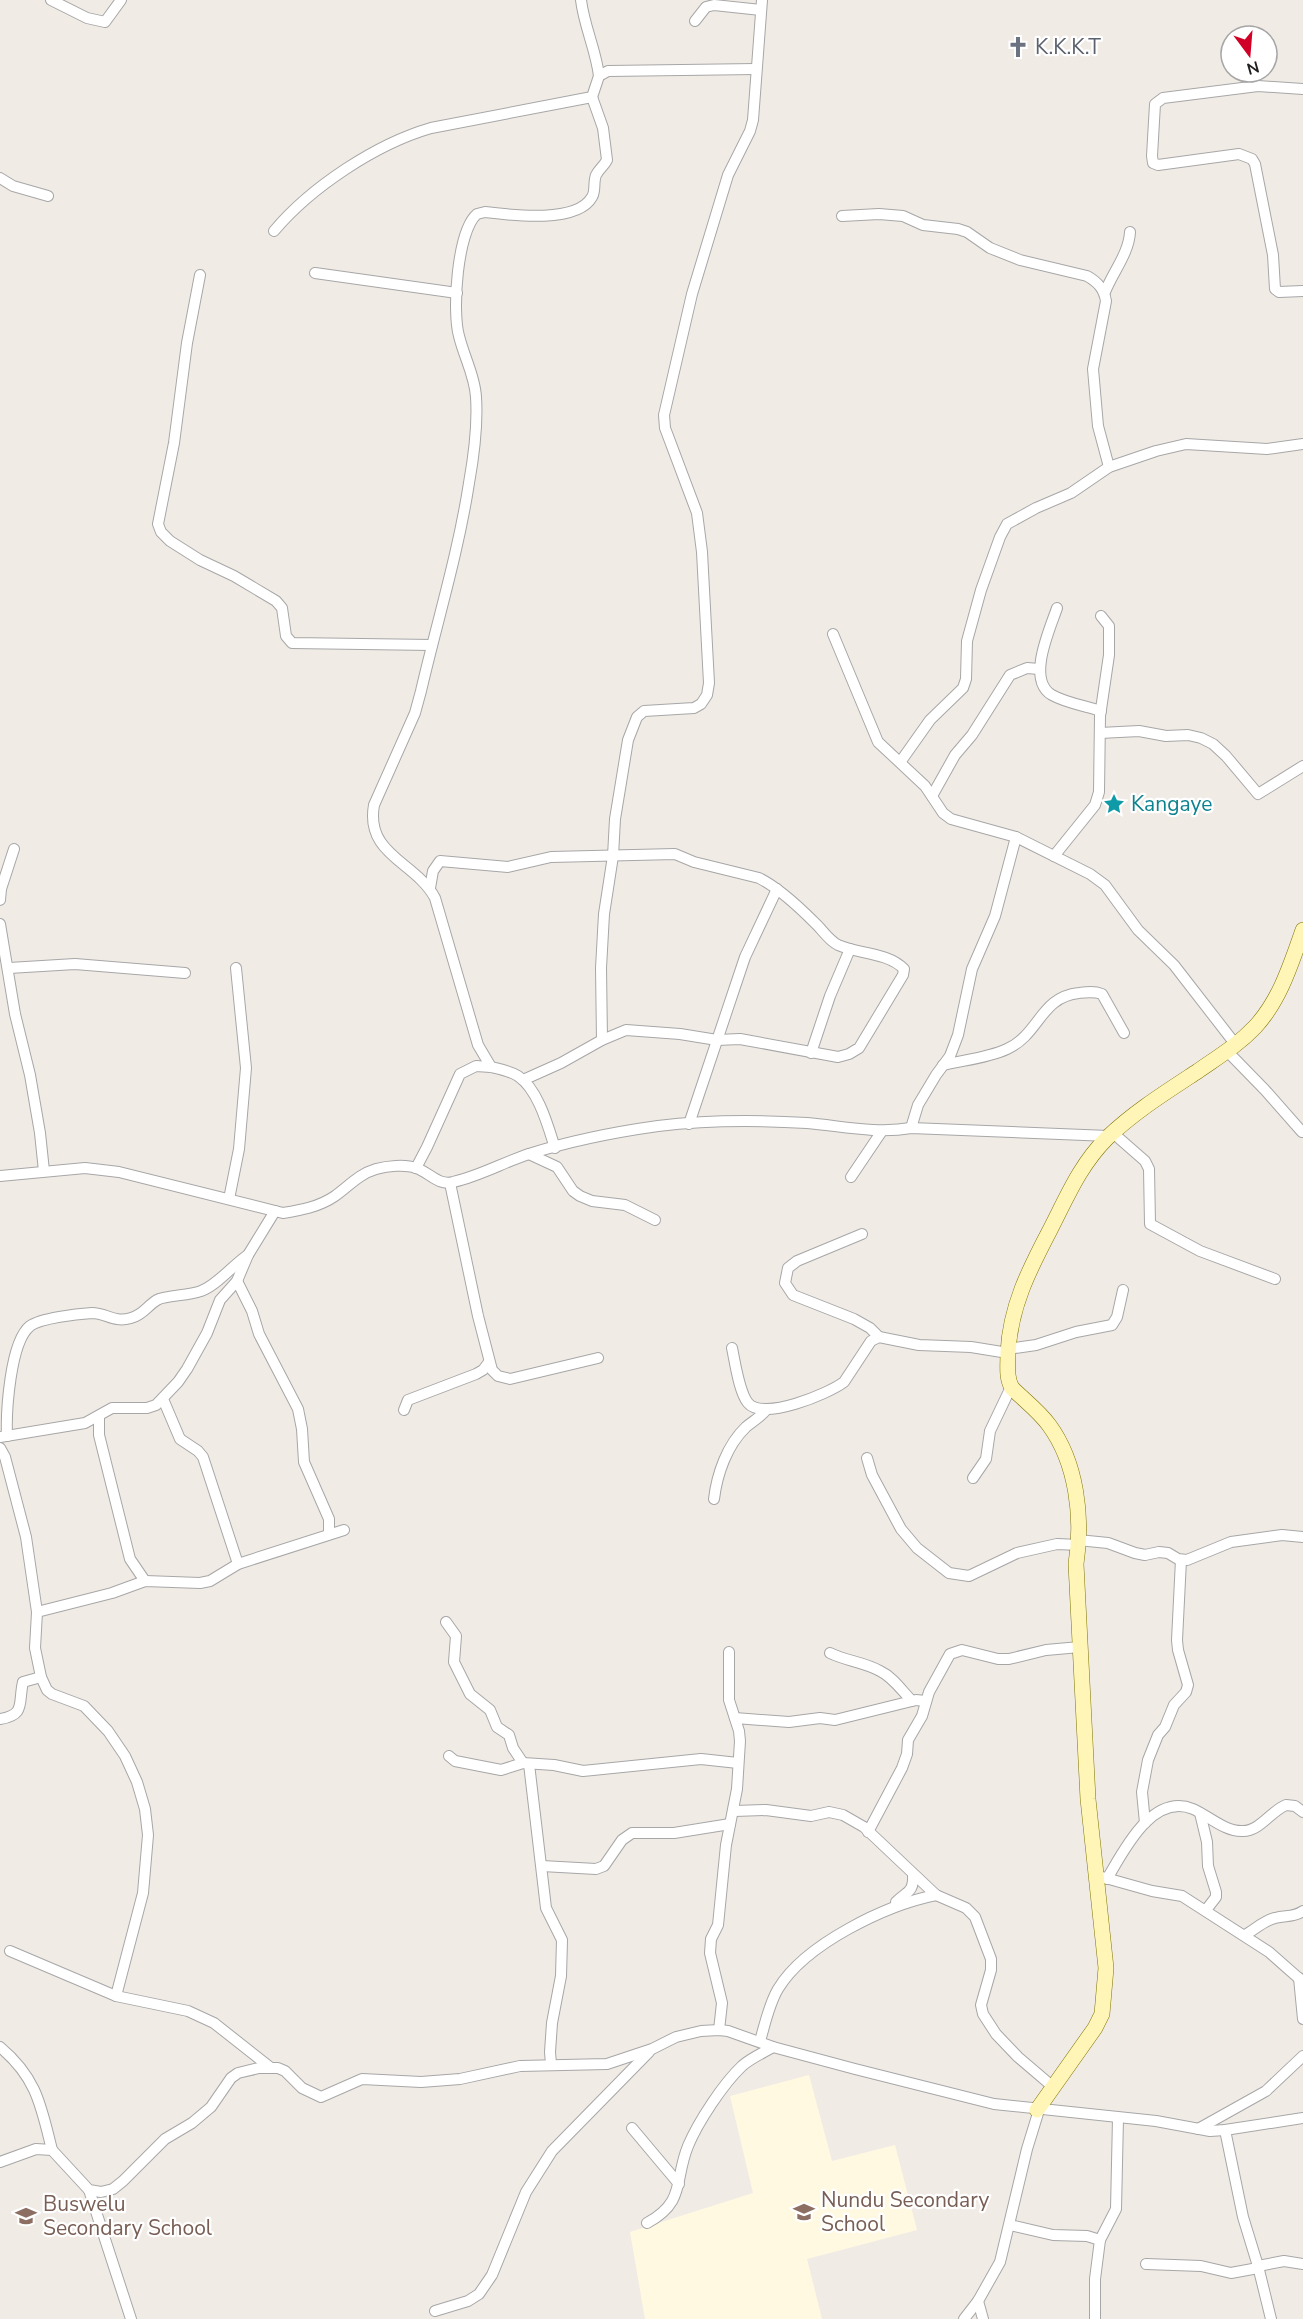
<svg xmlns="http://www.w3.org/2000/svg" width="1303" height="2319" font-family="'Nunito Sans',sans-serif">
  <rect width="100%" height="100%" fill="#f1ebe6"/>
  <path fill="#fff9e1" d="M 809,2075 L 832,2161 L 895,2145 L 917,2230 L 807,2259 L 822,2319 L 645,2319 L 630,2232 L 753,2193 L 730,2096 Z"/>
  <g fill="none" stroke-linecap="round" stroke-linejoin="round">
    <defs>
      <g id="street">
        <path d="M 51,0 L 87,18 L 105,22 L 121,0"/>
        <path d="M 581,0 C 584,26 596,50 599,76"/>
        <path d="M 695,21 L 706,7 L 714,5 L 761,10"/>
        <path d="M 1303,89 L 1258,86 L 1163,98 L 1155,104 L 1152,156 L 1153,163 L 1158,165 L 1239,154 L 1252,159 L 1255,164 L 1273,255 L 1275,289 L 1279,292 L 1303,291"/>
        <path d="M 0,178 L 13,186 L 48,196"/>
        <path d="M 842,216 L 879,214 L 903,216 L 923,225 L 958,229 L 967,232 L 990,248 L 1020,260 L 1087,276 C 1098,282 1104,289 1106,301 L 1093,369 L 1098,426 L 1109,467"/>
        <path d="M 274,231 C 311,187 376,144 431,128 L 592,97 L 599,76 L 608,71 L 756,69"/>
        <path d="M 315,273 L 457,293"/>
        <path d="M 200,275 L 187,343 L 174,443 L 158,524 L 161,532 L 170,541 L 200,560 L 234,576 L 276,601 L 282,608 L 286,636 L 292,643 L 432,645"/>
        <path d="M 1105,292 C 1113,272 1129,253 1130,232"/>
        <path d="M 1057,608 C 1050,629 1026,680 1052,695 C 1066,703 1086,706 1101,711"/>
        <path d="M 833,634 L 878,742 L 925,786 L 943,813 L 951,819 L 1016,837 L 1090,874 L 1105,885 L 1138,930 L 1174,965 L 1236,1045"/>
        <path d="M 1100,733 L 1139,731 L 1166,736 L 1188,735 L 1201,738 L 1213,744 L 1226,756 L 1258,794 L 1303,766"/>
        <path d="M 901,761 L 930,720 L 963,688 L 966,679 L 967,641 L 981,590 L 1000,537 L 1007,524 L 1036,508 L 1071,493 L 1109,467 L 1156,451 L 1186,444 L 1267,449 L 1303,444"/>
        <path d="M 932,796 L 955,755 L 972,735 L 1010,675 L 1027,668 L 1039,669"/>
        <path d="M 1054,856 L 1095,805 L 1099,792 L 1100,716 L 1109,655 L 1109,626 L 1101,616"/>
        <path d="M 430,888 L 433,871 L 440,861 L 508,867 L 551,857 L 675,854 L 694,862 L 759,878 C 779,888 798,906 814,922 C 822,929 828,940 838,945 C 858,954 887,952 904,969 L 903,975 L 859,1048 L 849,1054 L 838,1057 L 740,1039 L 717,1040 L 680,1034 L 626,1030 L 602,1040 L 561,1063 L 523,1080"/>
        <path d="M 0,900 L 1,889 L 14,849"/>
        <path d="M 0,924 L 15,1014 L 30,1075 L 40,1133 L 44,1171"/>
        <path d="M 9,968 L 75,964 L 185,973"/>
        <path d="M 602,1040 L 601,968 L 604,914 L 613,856 L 615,819 L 628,740 L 637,717 L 644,711 L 694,708 L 701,704 L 707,695 L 709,683 L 702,552 L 697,513 L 665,428 L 664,415 L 692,294 L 728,175 L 750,131 L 753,120 L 762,0"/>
        <path d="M 1227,1051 L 1265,1090 L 1302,1132"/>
        <path d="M 811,1053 L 830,996 L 850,949"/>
        <path d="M 943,1065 C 964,1060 988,1058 1007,1049 C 1040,1034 1040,997 1079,993 C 1087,992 1094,991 1102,994 L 1124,1033"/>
        <path d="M 689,1124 L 745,957 L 777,889"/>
        <path d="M 911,1128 L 918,1105 L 936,1075 L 950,1056 L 958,1035 L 972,969 L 995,916 L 1016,837"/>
        <path d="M 1113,1133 L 1145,1161 L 1149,1169 L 1150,1224 L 1200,1251 L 1275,1279"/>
        <path d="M 555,1148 C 548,1126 538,1089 518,1076 C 510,1071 500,1069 491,1067 L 478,1045 L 435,898 C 416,862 365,855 374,805 L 415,713 L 421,691 C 437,622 458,554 469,483 C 474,455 478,426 476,397 C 475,376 464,357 459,336 C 452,312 457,231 477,214 L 485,212 C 510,215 577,224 592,197 C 596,191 593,182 596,175 C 599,169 604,166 607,160 L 603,128 L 592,97"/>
        <path d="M 529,1154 L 557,1167 L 573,1191 L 580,1196 L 592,1201 L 625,1205 L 655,1220"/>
        <path d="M 416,1168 L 427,1147 L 460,1074 L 476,1066 L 491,1067"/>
        <path d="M 0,1176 L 85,1168 L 119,1172 L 283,1213 C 301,1210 319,1207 335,1196 C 349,1186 359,1174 376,1169 C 387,1166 405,1164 416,1168 C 429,1172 438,1186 453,1182 C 480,1176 504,1162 529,1154 C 570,1141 615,1132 658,1126 C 707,1120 758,1120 807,1123 C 842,1126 876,1134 911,1128 L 1109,1136"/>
        <path d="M 851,1177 L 882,1131"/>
        <path d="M 450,1183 L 478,1316 L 492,1370 L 498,1376 L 510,1379 L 598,1358"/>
        <path d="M 229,1199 L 239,1149 L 246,1068 L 236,968"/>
        <path d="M 862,1234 L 797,1261 L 788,1268 L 785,1283 L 793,1295 L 854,1319 L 870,1328 L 879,1337"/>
        <path d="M 237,1281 L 252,1311 L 259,1334 L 298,1409 L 302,1429 L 304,1462 L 329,1519 L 329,1534"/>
        <path d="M 732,1348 C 735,1362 739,1392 748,1403 C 763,1421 828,1394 844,1382 L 871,1341 L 879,1337 L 919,1345 L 971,1347 L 1008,1353"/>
        <path d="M 1008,1349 L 1036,1345 L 1076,1332 L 1112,1325 L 1117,1317 L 1123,1290"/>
        <path d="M 163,1399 L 180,1439 L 198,1451 L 203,1457 L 238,1564"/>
        <path d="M 404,1410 L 408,1400 L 476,1374 L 483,1370 L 489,1362"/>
        <path d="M 99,1417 L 99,1435 L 130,1559 L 145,1581"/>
        <path d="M 7,1436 C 6,1412 10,1342 30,1326 C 41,1318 77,1314 92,1313 C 107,1313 113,1323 131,1318 C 143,1315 147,1306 157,1300 C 165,1295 189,1296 201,1291 C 216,1286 233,1265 248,1255"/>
        <path d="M 0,1437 L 85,1423 L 112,1408 L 147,1408 L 156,1405 L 178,1382 L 187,1369 L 207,1333 L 220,1300 L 237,1281 L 248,1255 L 275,1211"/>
        <path d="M 0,1448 L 5,1457 L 26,1537 L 37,1612 L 35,1648 L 41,1677 L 47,1690 L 52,1694 L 84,1706 L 108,1731 L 125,1756 L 137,1782 L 145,1809 L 148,1835 L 143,1893 L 116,1996"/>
        <path d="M 867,1458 L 872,1475 L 901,1529 L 917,1548 L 949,1573 L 969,1576 L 1017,1553 L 1057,1544 L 1079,1545"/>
        <path d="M 973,1478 L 986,1459 L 990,1431 L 1011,1387"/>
        <path d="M 714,1499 C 717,1474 727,1445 746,1427 C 753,1421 761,1417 767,1409"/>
        <path d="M 1078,1540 L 1108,1543 L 1135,1553 L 1145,1555 L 1159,1552 L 1168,1553 L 1178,1559 L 1187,1560 L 1231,1542 L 1282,1535 L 1303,1537"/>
        <path d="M 37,1612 L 112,1593 L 145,1581 L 200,1583 L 210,1581 L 238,1564 L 344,1530"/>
        <path d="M 446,1622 L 456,1636 L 454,1662 L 470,1694 L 490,1710 L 497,1727 L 509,1735 L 513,1748 L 523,1763"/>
        <path d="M 830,1653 C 846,1661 864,1662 880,1671 C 893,1677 902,1691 912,1701"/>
        <path d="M 735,1718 L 789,1722 L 820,1718 L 835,1720 L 916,1700 L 925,1701"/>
        <path d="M 0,1719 C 26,1715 18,1703 23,1682 L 41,1677"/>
        <path d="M 449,1756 L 455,1761 L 501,1770 L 523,1763 L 554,1765 L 583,1771 L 701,1759 L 738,1763"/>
        <path d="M 529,1764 L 546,1908 L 562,1940 L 561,1976 L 552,2023 L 550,2052 L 551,2064"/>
        <path d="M 734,1811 L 766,1810 L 811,1816 L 829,1812 L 843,1815 L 864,1827 L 936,1895 L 966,1908 L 975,1917 L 991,1959 L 991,1970 L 981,2005 L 983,2014 L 996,2034 L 1018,2057 L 1052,2086"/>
        <path d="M 1200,1813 L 1207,1842 L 1208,1866 L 1216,1892 L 1216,1897 L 1206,1910"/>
        <path d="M 1145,1823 L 1142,1792 L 1148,1760 L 1158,1735 L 1165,1727 L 1174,1705 L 1186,1692 L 1188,1685 L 1178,1650 L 1177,1640 L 1181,1560"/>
        <path d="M 868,1832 L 902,1768 L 907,1754 L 908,1740 L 922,1716 L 929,1692 L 950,1654 L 962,1650 L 998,1659 L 1009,1659 L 1046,1650 L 1080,1647"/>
        <path d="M 542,1866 L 596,1869 L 604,1866 L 622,1840 L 632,1833 L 674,1833 L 730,1824"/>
        <path d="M 1102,1877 L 1152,1891 L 1182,1896 L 1269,1952 L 1303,1982"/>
        <path d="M 1107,1879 C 1123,1852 1152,1792 1193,1809 C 1209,1816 1225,1832 1243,1831 C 1260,1831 1271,1811 1286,1805 L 1295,1806 L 1303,1812"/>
        <path d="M 896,1902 C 907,1891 914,1893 913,1874"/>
        <path d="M 1245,1935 C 1254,1930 1265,1920 1275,1918 C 1286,1915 1293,1918 1303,1911"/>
        <path d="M 10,1951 L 116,1996 L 188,2011 L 214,2023 L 271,2068"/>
        <path d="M 1299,1978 L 1303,2019"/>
        <path d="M 719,2030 L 722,2003 L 710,1953 L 711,1939 L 718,1925 L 726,1845 L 737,1789 L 740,1741 L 739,1731 L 729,1700 L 729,1652"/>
        <path d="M 760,2041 C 765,2024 769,2004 778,1989 C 805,1944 886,1905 936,1895"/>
        <path d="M 0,2047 C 37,2078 41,2106 52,2150"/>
        <path d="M 632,2128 L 679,2184"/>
        <path d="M 1198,2129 L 1266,2091 L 1303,2056"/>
        <path d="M 1225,2130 L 1243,2217 L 1258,2266 L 1271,2319"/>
        <path d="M 0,2162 L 36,2149 L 52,2150 L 89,2190 L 101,2192 L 113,2189 L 123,2181 L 165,2139 L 192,2123 L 211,2107 L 231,2078 L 238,2073 L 259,2068 L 278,2068 L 285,2071 L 302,2088 L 321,2097 L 362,2079 L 421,2082 L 460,2079 L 520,2066 L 607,2064 L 652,2049 L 676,2037 L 701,2031 L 719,2030 L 728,2031 L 773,2047 L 855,2069 L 994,2104 L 1156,2121 L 1210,2131 L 1225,2130 L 1303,2118"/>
        <path d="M 89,2190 L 131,2319"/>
        <path d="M 647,2223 C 686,2202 674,2180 688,2146 C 698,2122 723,2084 742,2066 C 751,2058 763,2053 773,2047"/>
        <path d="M 1010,2225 L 1053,2235 L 1087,2236 L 1100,2240"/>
        <path d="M 1146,2264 L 1201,2266 L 1231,2273 L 1258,2268"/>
        <path d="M 1258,2266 L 1284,2261 L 1303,2264"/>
        <path d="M 978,2301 L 983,2319"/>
        <path d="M 435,2311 L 468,2301 L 479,2294 L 492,2275 L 526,2192 L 552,2151 L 649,2052"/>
        <path d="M 964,2319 L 978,2301 L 1000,2262 L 1027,2149 L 1039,2110"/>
        <path d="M 1095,2319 L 1095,2279 L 1100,2240 L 1116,2209 L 1118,2118"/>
      </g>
      <path id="secondary" d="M 1037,2110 L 1095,2028 L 1102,2014 L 1106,1968 L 1088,1799 L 1076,1564 C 1083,1518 1077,1463 1049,1425 C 1039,1411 1024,1400 1012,1388 C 1006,1377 1008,1366 1008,1353 C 1010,1307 1029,1270 1050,1230 C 1067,1197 1080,1165 1107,1138 C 1134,1112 1166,1092 1198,1071 C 1218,1057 1238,1045 1255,1027 C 1280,1000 1291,964 1303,930"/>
    </defs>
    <use href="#street" stroke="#a7a7a7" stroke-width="12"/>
    <use href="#secondary" stroke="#7e7400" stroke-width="16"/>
    <use href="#street" stroke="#fff" stroke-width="10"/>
    <use href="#secondary" stroke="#fff5b6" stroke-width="15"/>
  </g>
  <defs>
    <symbol id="church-bare" viewBox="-9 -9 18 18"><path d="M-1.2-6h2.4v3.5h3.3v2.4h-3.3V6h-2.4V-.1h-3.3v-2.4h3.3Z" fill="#6b7280" stroke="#fff" stroke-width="2.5" paint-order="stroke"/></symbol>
    <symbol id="sight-bare" viewBox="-9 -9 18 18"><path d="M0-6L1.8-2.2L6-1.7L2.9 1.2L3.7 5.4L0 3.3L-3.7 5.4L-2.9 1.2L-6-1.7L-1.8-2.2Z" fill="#0f9aa8" stroke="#fff" stroke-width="2.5" paint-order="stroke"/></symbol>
    <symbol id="school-bare" viewBox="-9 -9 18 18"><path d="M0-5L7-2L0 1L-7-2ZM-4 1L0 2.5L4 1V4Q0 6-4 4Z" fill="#8d6e63" stroke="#fff" stroke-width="2.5" paint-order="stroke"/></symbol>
  </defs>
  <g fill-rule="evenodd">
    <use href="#church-bare" x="1003" y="32" width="30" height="30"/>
    <use href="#sight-bare" x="1099" y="789" width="30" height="30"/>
    <use href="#school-bare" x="789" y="2197" width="30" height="30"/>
    <use href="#school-bare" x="11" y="2201" width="30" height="30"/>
  </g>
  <g text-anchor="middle" stroke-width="4.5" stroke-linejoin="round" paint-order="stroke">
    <g font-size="21" fill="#5b616d" stroke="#fff" text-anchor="start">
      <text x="1035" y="54">K.K.K.T</text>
    </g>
    <g font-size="21" fill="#0d838f" stroke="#fff" text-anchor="start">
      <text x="1131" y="811">Kangaye</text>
    </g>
    <g font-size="21" fill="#785e54" stroke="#fff" text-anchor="start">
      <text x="821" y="2207">Nundu Secondary<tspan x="821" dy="24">School</tspan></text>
      <text x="43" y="2211">Buswelu<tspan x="43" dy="24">Secondary School</tspan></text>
    </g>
  </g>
  <g transform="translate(1249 54) rotate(164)"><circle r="28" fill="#ffffff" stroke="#a6a6a6" stroke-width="1.5"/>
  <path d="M0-4.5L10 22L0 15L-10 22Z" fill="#d00027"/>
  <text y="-9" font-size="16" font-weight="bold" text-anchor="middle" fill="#202020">N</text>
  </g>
</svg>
